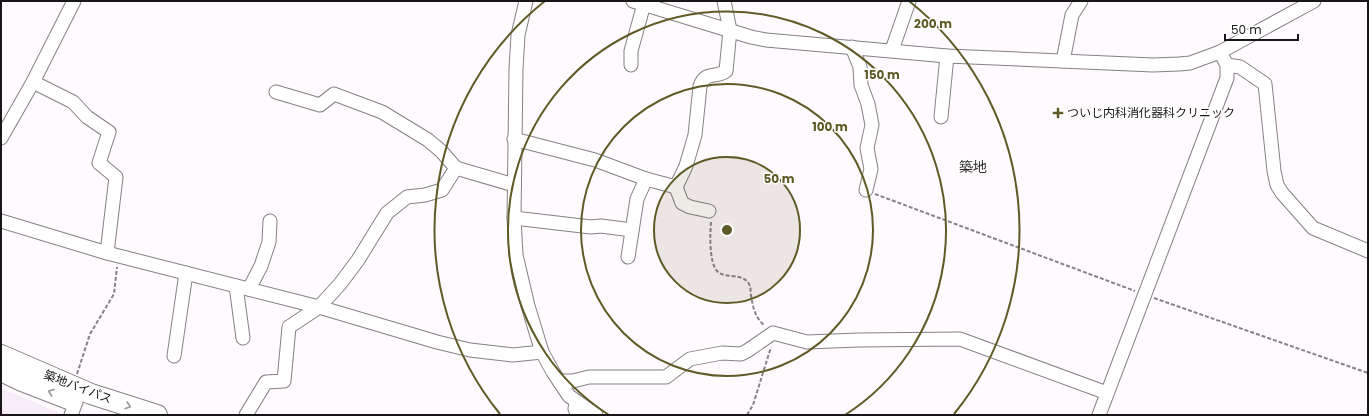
<svg xmlns="http://www.w3.org/2000/svg" width="1369" height="416" font-family="Poppins,'Noto Sans JP',sans-serif">
  <rect width="100%" height="100%" fill="#fefafe"/>
  <path fill="#f7edf9" d="M 1,388 L 18,395 L 64,415 L 1,415 Z"/>
  <g fill="none" stroke-linecap="round" stroke-linejoin="round">
    <defs>
      <g id="minor">
        <path d="M 526,1 L 518,35 L 516,69 L 514,218 L 516,255 L 528,306 L 542,352 L 553,372 L 569,396 L 596,415"/>
        <path d="M 633,1 L 751,37 L 766,40 L 947,56 L 1153,65 L 1179,64 L 1190,63 L 1220,52 L 1314,1"/>
        <path d="M 852,47 L 860,67 L 861,85 L 868,104 L 872,125 L 867,148 L 871,169 L 866,190"/>
        <path d="M 892,50 L 909,1"/>
        <path d="M 1063,61 L 1072,15 L 1081,1"/>
        <path d="M 631,65 L 631,51 L 644,4"/>
        <path d="M 1227,65 L 1240,67 L 1265,84 L 1274,171 L 1277,185 L 1282,193 L 1313,228 L 1368,251"/>
        <path d="M 33,82 L 73,102 L 87,117 L 109,132 L 99,163 L 116,177 L 107,253"/>
        <path d="M 276,92 L 320,105 L 334,94 L 382,112 L 428,140 L 441,151 L 456,168 L 514,185"/>
        <path d="M 941,117 L 947,56"/>
        <path d="M 1,138 L 33,82 L 74,1"/>
        <path d="M 514,139 L 595,160 L 646,179 L 676,187 L 682,203 L 690,207 L 709,211"/>
        <path d="M 676,187 L 686,166 L 695,135 L 700,86 C 706,70 715,79 726,71 L 730,30 L 724,1"/>
        <path d="M 514,218 L 591,227 L 601,226 L 632,230"/>
        <path d="M 1,221 L 107,253 L 319,307 L 437,342 L 470,350 L 513,355 L 542,352"/>
        <path d="M 628,257 L 637,199 L 646,179"/>
        <path d="M 236,286 L 243,338"/>
        <path d="M 249,289 L 261,266 L 269,242 L 270,221"/>
        <path d="M 174,356 L 186,273"/>
        <path d="M 559,381 L 573,381 L 589,377 L 666,377 L 690,359 L 722,353 L 741,354 L 747,351 L 773,333 L 807,342 L 858,340 L 960,339 L 1107,393"/>
        <path d="M 576,402 L 575,409 L 578,415"/>
        <path d="M 71,415 L 76,402"/>
        <path d="M 246,415 L 266,382 L 284,381 L 289,327 L 319,307 L 340,284 L 358,260 L 387,213 L 407,197 L 425,195 L 442,190 L 456,168"/>
        <path d="M 1099,415 L 1227,78 L 1227,65 L 1220,52"/>
      </g>
      <g id="highway">
        <path d="M 1,355 L 91,394 L 157,415"/>
        <path d="M 1,371 L 22,381 L 71,400"/>
      </g>
    </defs>
    <use href="#minor" stroke="#858085" stroke-width="15"/>
    <use href="#highway" stroke="#858085" stroke-width="22"/>
    <g stroke="#868386" stroke-width="2" stroke-dasharray="4 2" stroke-linecap="butt">
      <path d="M 875,194 L 1135,291"/>
      <path d="M 711,222 C 710,234 709,262 717,271 C 725,280 744,271 750,286 C 751,288 750,292 751,295 C 753,308 755,317 764,325"/>
      <path d="M 1154,298 L 1368,373"/>
      <path d="M 77,374 L 90,334 L 114,294 L 117,267"/>
      <path d="M 747,415 L 753,405 L 771,347"/>
    </g>
    <use href="#minor" stroke="#fff" stroke-width="13"/>
    <use href="#highway" stroke="#fff" stroke-width="20"/>
  </g>
  <defs><path id="oneway-chevron" d="M-2-3.5L2.5 0L-2 3.5" fill="none" stroke-width="1.6" stroke-linecap="round" stroke-linejoin="round"/></defs>
  <g stroke="#979697">
    <use href="#oneway-chevron" transform="translate(51 392) rotate(-159)"/>
    <use href="#oneway-chevron" transform="translate(128 406) rotate(18)"/>
  </g>
  <circle cx="727" cy="230" r="73" fill="#5f5a26" fill-opacity=".12"/>
  <g fill="none" stroke="#5f5a26" stroke-width="2">
    <circle cx="727" cy="230" r="73"/>
    <circle cx="727" cy="230" r="146"/>
    <path d="M609 415A219 219 0 1 1 845 415"/>
    <path d="M500 414A292 292 0 0 1 545 1M909 1A292 292 0 0 1 954 414"/>
  </g>
  <path fill="#5f5a26" stroke="#fff" stroke-width="1.5" d="M1056 107h4v4h4v4h-4v4h-4v-4h-4v-4h4z"/>
  <g text-anchor="middle" stroke-width="3" stroke-linejoin="round" paint-order="stroke">
    <g font-size="12" fill="#181618" stroke="#fff" text-anchor="start">
      <text x="1067" y="117">ついじ内科消化器科クリニック</text>
    </g>
    <g font-size="12" fill="#181618" stroke="#fff">
      <text transform="translate(78 387) rotate(21)" y="4">築地バイパス</text>
    </g>
    <g font-size="14" fill="#322e33" stroke="#fff">
      <text x="973" y="172">築地</text>
    </g>
  </g>
  <circle cx="727" cy="230" r="6" fill="#5f5a26" stroke="#fff" stroke-width="2"/>
  <g font-size="12" text-anchor="middle" font-weight="bold" fill="#5f5a26" stroke="#fff" stroke-width="3" stroke-linejoin="round" paint-order="stroke">
    <text x="933" y="28">200 m</text>
    <text x="882" y="79">150 m</text>
    <text x="830" y="131">100 m</text>
    <text x="779" y="183">50 m</text>
  </g>
  <rect width="1369" height="416" fill="none" stroke="#181618" stroke-width="4"/>
  <path d="M1225 34v6h73v-6" fill="none" stroke="#181618" stroke-width="2"/>
  <text x="1231" y="34" font-size="12" fill="#181618" stroke="#ffffff" stroke-width="3" paint-order="stroke">50 m</text>
</svg>
